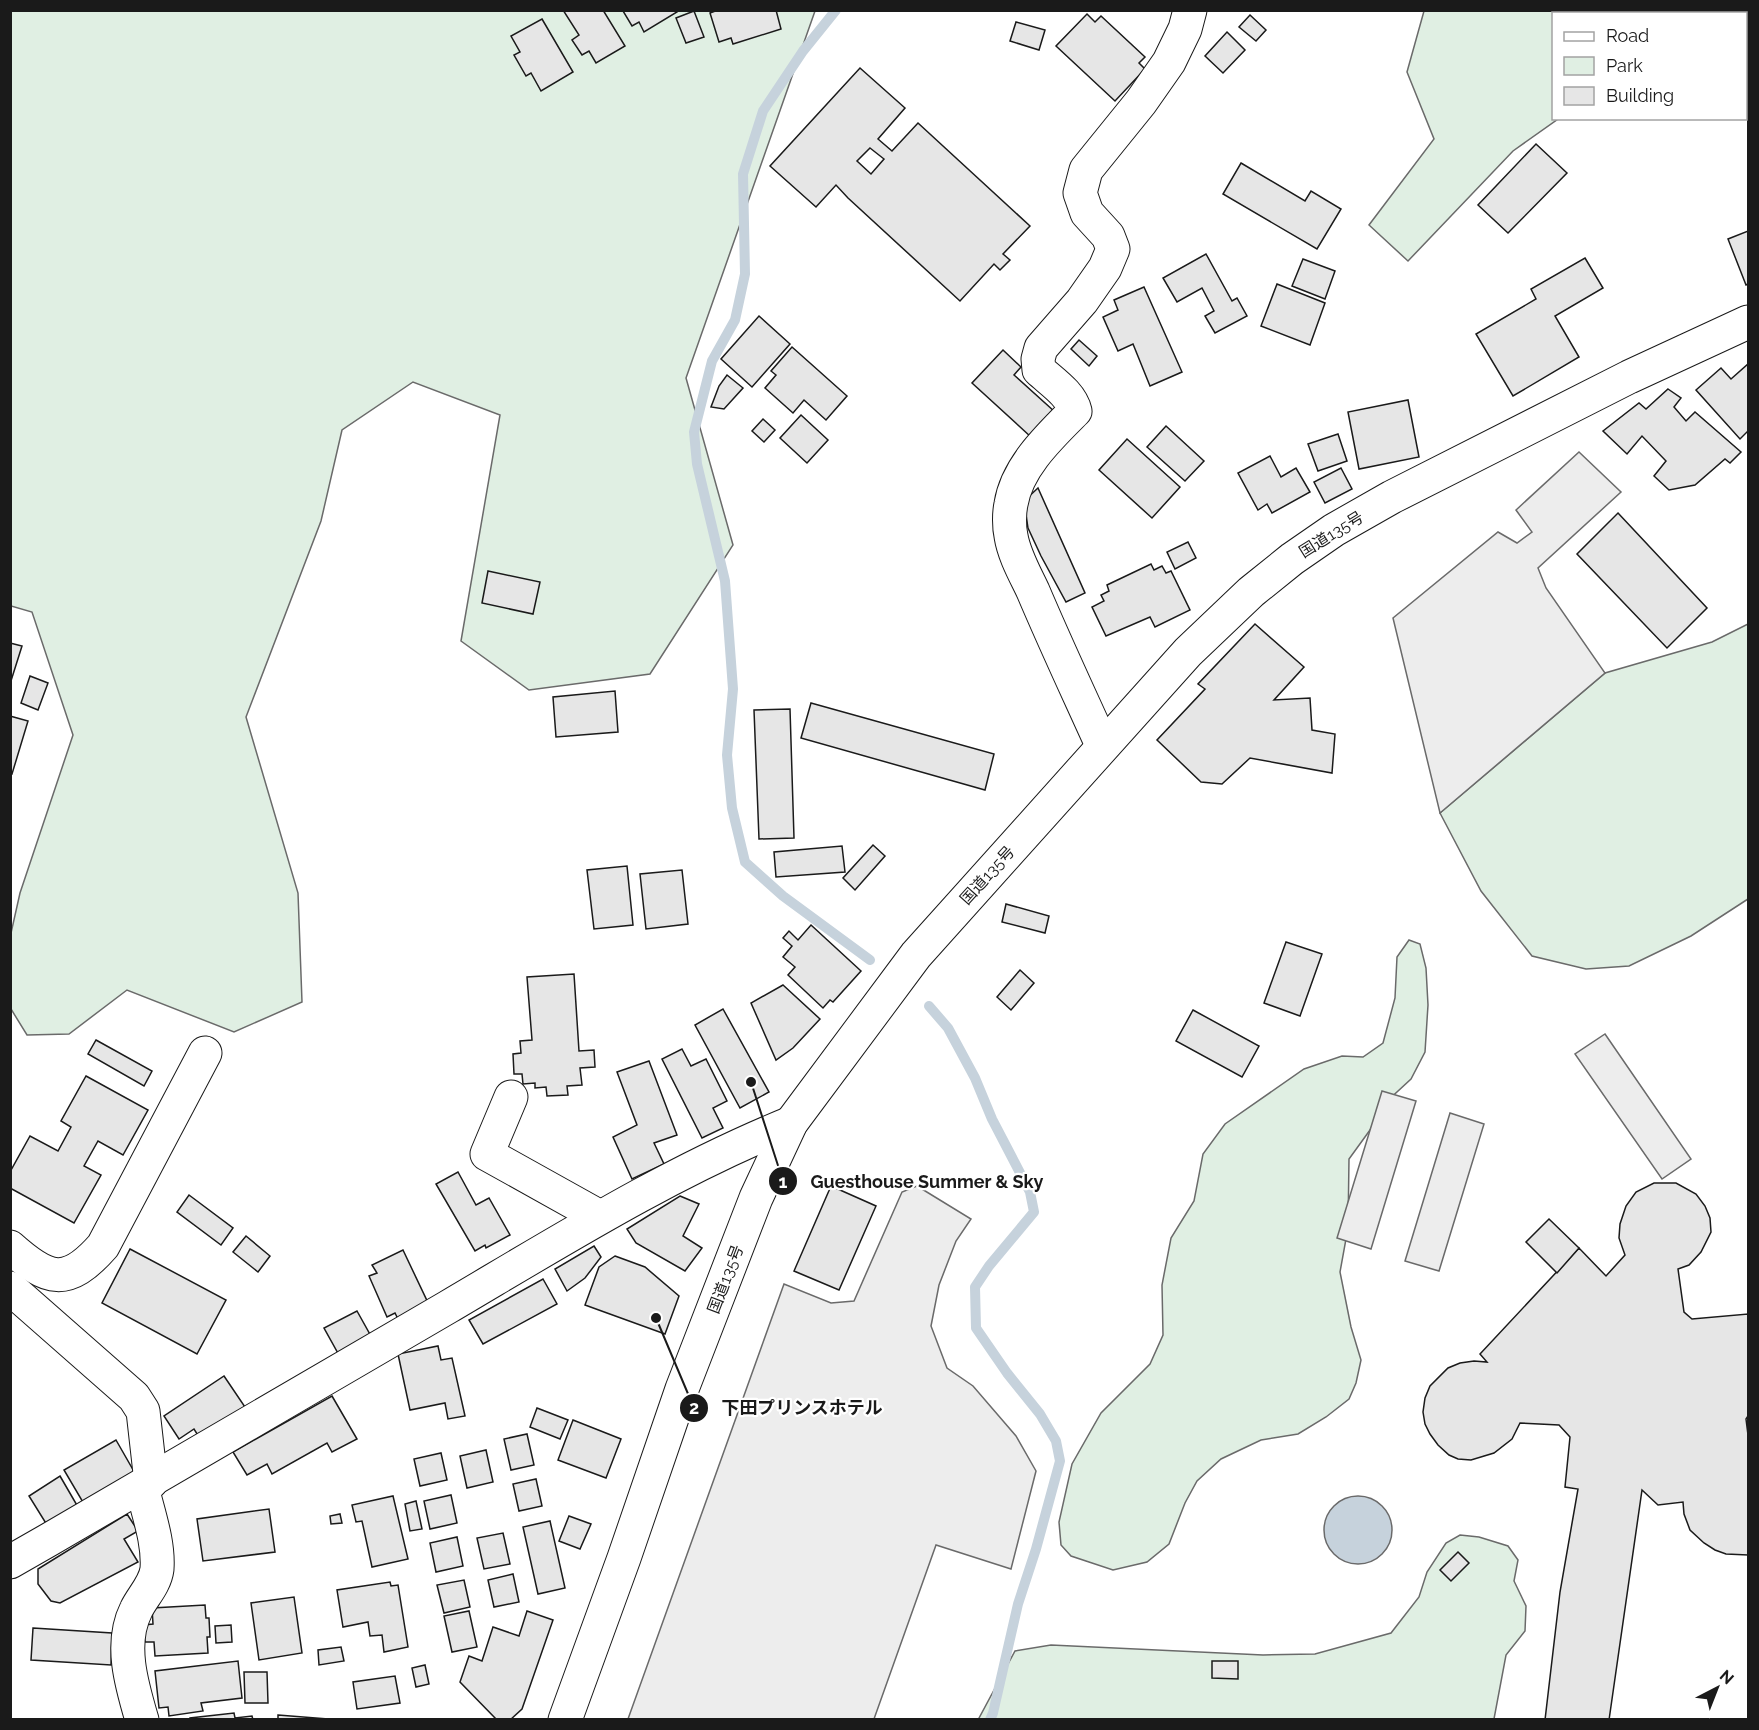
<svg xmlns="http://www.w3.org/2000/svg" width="1759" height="1730" font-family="Raleway,'Noto Sans JP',sans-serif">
  <rect width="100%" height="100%" fill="#fff"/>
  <g fill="#e0efe3" stroke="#6a6a6a" stroke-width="1.5">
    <path d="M 11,11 L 815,11 L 686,378 L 733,545 L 650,674 L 529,690 L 461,641 L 500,415 L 413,382 L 342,430 L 321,521 L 246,717 L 298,893 L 302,1002 L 234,1032 L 127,990 L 69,1034 L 27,1035 L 11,1009 L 11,933 L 20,893 L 73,735 L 32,612 L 11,606 Z"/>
    <path d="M 1424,11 L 1645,11 L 1643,14 L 1554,14 L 1554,118 L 1558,119 L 1513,151 L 1408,261 L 1369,225 L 1434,139 L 1407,72 Z"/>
    <path d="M 1748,624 L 1748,899 L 1691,936 L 1629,966 L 1586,969 L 1532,956 L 1481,891 L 1440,813 L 1605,673 L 1712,642 Z"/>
    <path d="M 1409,940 L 1420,944 L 1426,968 L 1428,1005 L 1425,1052 L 1411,1079 L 1384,1104 L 1370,1130 L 1349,1159 L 1348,1228 L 1340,1272 L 1351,1327 L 1361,1360 L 1356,1383 L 1349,1399 L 1326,1417 L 1298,1434 L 1261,1440 L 1221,1459 L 1197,1481 L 1185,1503 L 1169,1544 L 1147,1562 L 1113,1570 L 1071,1556 L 1061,1545 L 1059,1522 L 1072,1464 L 1101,1413 L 1150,1364 L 1163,1335 L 1162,1285 L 1171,1238 L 1194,1201 L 1203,1154 L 1225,1124 L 1304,1069 L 1342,1056 L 1363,1057 L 1383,1043 L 1395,998 L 1397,957 Z"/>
    <path d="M 1460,1535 L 1479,1537 L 1508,1546 L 1518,1560 L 1514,1581 L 1526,1606 L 1525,1631 L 1506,1655 L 1494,1719 L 978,1720 L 1015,1651 L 1051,1645 L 1263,1655 L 1315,1654 L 1391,1633 L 1419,1597 L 1427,1572 L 1446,1543 Z"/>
  </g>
  <g fill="#ededed" stroke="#6a6a6a" stroke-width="1.5">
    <path d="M 1579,452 L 1621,492 L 1538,568 L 1546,588 L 1605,673 L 1440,813 L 1393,618 L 1498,532 L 1517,543 L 1532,532 L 1516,510 Z"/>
    <path d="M 1605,1034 L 1691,1159 L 1662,1179 L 1575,1054 Z"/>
    <path d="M 1382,1091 L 1416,1101 L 1371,1249 L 1337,1238 Z"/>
    <path d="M 1450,1113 L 1484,1124 L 1439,1271 L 1405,1261 Z"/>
    <path d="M 917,1186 L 971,1219 L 956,1241 L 939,1285 L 931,1326 L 947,1368 L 973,1386 L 1016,1436 L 1036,1471 L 1011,1569 L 936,1545 L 874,1719 L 628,1719 L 784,1284 L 831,1303 L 854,1301 L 902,1192 Z"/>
  </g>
  <circle fill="#c6d2dc" stroke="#6a6a6a" stroke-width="1.5" cx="1358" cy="1530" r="34"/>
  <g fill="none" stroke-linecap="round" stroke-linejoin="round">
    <g stroke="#c6d2dc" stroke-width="10">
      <path d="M 836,10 L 803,51 L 763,111 L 743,174 L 745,274 L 735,320 L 712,361 L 694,432 L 697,464 L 725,581 L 733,689 L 727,755 L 732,808 L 745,862 L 783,896 L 870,960"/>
      <path d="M 929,1006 L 948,1028 L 975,1078 L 992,1119 L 1030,1192 L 1034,1212 L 989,1266 L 975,1287 L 976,1328 L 1007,1373 L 1040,1414 L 1056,1441 L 1060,1461 L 1036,1549 L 1018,1604 L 993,1713 L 990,1720"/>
    </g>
  </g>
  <g fill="#e6e6e6" stroke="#1a1a1a" stroke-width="1.5" fill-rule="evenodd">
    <path d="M 563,10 L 603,10 L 625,46 L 596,63 L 589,51 L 582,55 L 572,40 L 579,35 Z"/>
    <path d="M 676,10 L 677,12 L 644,32 L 639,22 L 632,26 L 623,11 Z"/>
    <path d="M 718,10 L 776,10 L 781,29 L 733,44 L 731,38 L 719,42 L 710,13 Z"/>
    <path d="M 694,11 L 704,37 L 686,43 L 676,18 Z"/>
    <path d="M 1087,14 L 1095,22 L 1101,16 L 1145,57 L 1139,63 L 1145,69 L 1115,101 L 1056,46 Z"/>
    <path d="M 1250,15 L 1266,30 L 1256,41 L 1239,27 Z"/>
    <path d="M 542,19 L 573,72 L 541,91 L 531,73 L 526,76 L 514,55 L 520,52 L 511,36 Z"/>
    <path d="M 1016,22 L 1045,30 L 1039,50 L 1010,41 Z"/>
    <path d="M 1227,32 L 1245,50 L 1223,73 L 1205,56 Z"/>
    <path d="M 860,68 L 905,108 L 878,139 L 892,151 L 918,123 L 1030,226 L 1003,254 L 1010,260 L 1000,270 L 994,264 L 960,301 L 848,198 L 836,185 L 816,207 L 770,166 ZM 870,148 L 884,159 L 871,174 L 857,161 Z"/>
    <path d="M 1536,144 L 1567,173 L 1508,233 L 1478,205 Z"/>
    <path d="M 1241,163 L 1305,201 L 1311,191 L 1341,209 L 1317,249 L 1223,194 Z"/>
    <path d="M 1748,231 L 1748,284 L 1746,285 L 1728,239 Z"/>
    <path d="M 1206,254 L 1232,301 L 1237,298 L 1247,316 L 1215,333 L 1205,316 L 1214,311 L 1202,288 L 1177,302 L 1163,278 Z"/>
    <path d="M 1585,258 L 1603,288 L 1555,316 L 1579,357 L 1513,396 L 1476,334 L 1536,299 L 1531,289 Z"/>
    <path d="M 1303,259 L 1335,271 L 1325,299 L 1292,286 Z"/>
    <path d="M 1277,284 L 1325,303 L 1310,345 L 1261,326 Z"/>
    <path d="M 1144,287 L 1182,372 L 1150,386 L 1133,344 L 1118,351 L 1103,317 L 1118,310 L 1114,300 Z"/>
    <path d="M 759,316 L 790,344 L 752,387 L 721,359 Z"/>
    <path d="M 1079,340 L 1097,356 L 1089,366 L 1071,349 Z"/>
    <path d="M 792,347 L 847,396 L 826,420 L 804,400 L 793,413 L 765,388 L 776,375 L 771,371 Z"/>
    <path d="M 1003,350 L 1021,367 L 1014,375 L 1055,412 L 1031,437 L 972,383 Z"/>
    <path d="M 1748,364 L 1748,431 L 1740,439 L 1696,390 L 1721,368 L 1731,379 Z"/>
    <path d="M 727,375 L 743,388 L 724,409 L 711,407 L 719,386 Z"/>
    <path d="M 1668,389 L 1681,398 L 1674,407 L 1686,421 L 1695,412 L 1741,452 L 1730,463 L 1725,459 L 1695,485 L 1669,490 L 1654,476 L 1666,461 L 1642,436 L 1627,454 L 1603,431 L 1639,403 L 1646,409 Z"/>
    <path d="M 1408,400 L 1419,457 L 1359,469 L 1348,412 Z"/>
    <path d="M 801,415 L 828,440 L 807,463 L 780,438 Z"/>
    <path d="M 763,419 L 775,430 L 764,442 L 752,431 Z"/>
    <path d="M 1166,426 L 1204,461 L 1185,481 L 1147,447 Z"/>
    <path d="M 1338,434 L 1347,461 L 1318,471 L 1308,444 Z"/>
    <path d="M 1127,439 L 1180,487 L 1152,518 L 1099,470 Z"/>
    <path d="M 1270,456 L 1281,477 L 1296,468 L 1310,492 L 1272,513 L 1267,504 L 1258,510 L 1238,473 Z"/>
    <path d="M 1341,468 L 1352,489 L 1325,503 L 1314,482 Z"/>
    <path d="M 1038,488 L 1085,593 L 1066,602 L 1041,556 L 1028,528 L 1024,501 Z"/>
    <path d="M 1618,513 L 1707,608 L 1667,648 L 1577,554 Z"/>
    <path d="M 1188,542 L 1196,558 L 1175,569 L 1167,552 Z"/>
    <path d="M 1151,564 L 1154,570 L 1162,566 L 1166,573 L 1171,571 L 1190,610 L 1155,627 L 1150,617 L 1106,636 L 1092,607 L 1104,601 L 1101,595 L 1109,591 L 1107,585 Z"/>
    <path d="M 488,571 L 540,582 L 533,614 L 482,603 Z"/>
    <path d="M 1255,624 L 1304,667 L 1274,700 L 1310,698 L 1312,730 L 1335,734 L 1332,773 L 1250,758 L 1222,784 L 1201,782 L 1157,740 L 1205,689 L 1198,684 Z"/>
    <path d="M 10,643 L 22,646 L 10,684 Z"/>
    <path d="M 30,676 L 48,683 L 38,710 L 21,703 Z"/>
    <path d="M 615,691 L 618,732 L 556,737 L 553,697 Z"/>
    <path d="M 811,703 L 994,754 L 985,790 L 801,738 Z"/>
    <path d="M 790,709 L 794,838 L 759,839 L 754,710 Z"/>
    <path d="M 10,716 L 28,721 L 12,774 L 10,773 Z"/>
    <path d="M 873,845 L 885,856 L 855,890 L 843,878 Z"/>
    <path d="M 842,846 L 845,872 L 776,877 L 774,852 Z"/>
    <path d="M 627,866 L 633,925 L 594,929 L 587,870 Z"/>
    <path d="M 682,870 L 688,924 L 646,929 L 640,874 Z"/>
    <path d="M 1006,904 L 1049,916 L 1045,933 L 1002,922 Z"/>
    <path d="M 811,925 L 861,971 L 833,1002 L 830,1000 L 823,1008 L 788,975 L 795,967 L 783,957 L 792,946 L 783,938 L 789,931 L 798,940 Z"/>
    <path d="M 1286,942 L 1322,954 L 1300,1016 L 1264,1003 Z"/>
    <path d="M 1020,970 L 1034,983 L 1011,1010 L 997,997 Z"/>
    <path d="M 574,974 L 579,1051 L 594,1050 L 595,1067 L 580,1068 L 582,1085 L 567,1086 L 568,1095 L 547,1096 L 546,1087 L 535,1088 L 535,1083 L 523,1084 L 522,1074 L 514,1074 L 513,1054 L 521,1053 L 520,1041 L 532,1040 L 527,977 Z"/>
    <path d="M 783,985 L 820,1019 L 793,1048 L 776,1060 L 751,1003 Z"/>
    <path d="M 723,1009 L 769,1092 L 740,1108 L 695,1025 Z"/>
    <path d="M 1193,1010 L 1259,1046 L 1242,1077 L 1176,1041 Z"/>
    <path d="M 96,1040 L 152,1071 L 144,1086 L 88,1054 Z"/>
    <path d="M 682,1049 L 691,1066 L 706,1059 L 727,1101 L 713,1108 L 723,1128 L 702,1138 L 662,1059 Z"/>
    <path d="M 649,1061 L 677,1135 L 654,1143 L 664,1164 L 632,1179 L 613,1137 L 637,1125 L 617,1072 Z"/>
    <path d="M 86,1076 L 148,1110 L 123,1155 L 98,1141 L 84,1166 L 101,1175 L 74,1223 L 10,1188 L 10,1172 L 30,1136 L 58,1151 L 71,1127 L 61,1121 Z"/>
    <path d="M 458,1172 L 476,1205 L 489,1198 L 510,1235 L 486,1248 L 485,1245 L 475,1251 L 436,1184 Z"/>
    <path d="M 1654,1183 L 1676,1183 L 1696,1194 L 1705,1206 L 1710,1218 L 1711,1232 L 1701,1252 L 1689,1265 L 1678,1269 L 1684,1312 L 1692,1319 L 1748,1314 L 1748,1416 L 1746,1419 L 1748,1435 L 1748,1555 L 1726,1554 L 1715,1550 L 1704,1543 L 1690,1530 L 1684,1514 L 1683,1502 L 1658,1505 L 1642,1490 L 1609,1720 L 1545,1720 L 1560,1592 L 1578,1489 L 1565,1487 L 1570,1437 L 1559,1425 L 1520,1423 L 1512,1439 L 1494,1453 L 1471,1460 L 1458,1459 L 1449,1455 L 1438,1445 L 1430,1434 L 1425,1424 L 1423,1412 L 1425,1398 L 1430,1386 L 1448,1368 L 1460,1363 L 1474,1361 L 1487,1362 L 1480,1354 L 1579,1248 L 1606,1276 L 1625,1255 L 1619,1238 L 1620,1224 L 1626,1206 L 1636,1192 Z"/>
    <path d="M 831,1186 L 876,1206 L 839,1290 L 794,1271 Z"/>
    <path d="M 189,1195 L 233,1228 L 221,1245 L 177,1212 Z"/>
    <path d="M 680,1196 L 699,1204 L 683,1236 L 702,1248 L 685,1271 L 636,1243 L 627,1229 Z"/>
    <path d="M 1549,1219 L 1579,1248 L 1557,1273 L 1526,1242 Z"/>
    <path d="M 246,1236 L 270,1256 L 258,1272 L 233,1252 Z"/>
    <path d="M 594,1246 L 601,1257 L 585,1278 L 567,1291 L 555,1269 Z"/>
    <path d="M 130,1249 L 226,1300 L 197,1354 L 102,1303 Z"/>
    <path d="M 403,1250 L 430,1307 L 399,1321 L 395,1313 L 387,1317 L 369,1276 L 377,1273 L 372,1265 Z"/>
    <path d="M 615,1256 L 645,1267 L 679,1296 L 665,1334 L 585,1305 L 599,1267 Z"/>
    <path d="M 543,1279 L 557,1304 L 483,1344 L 469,1320 Z"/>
    <path d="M 357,1311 L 372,1338 L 339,1355 L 324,1328 Z"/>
    <path d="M 438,1346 L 441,1360 L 452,1358 L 465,1416 L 448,1419 L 445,1403 L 410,1410 L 398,1354 Z"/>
    <path d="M 224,1376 L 245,1407 L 199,1437 L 194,1429 L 179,1439 L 164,1416 Z"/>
    <path d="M 332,1396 L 357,1439 L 332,1452 L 327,1443 L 272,1474 L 267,1464 L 247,1475 L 233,1452 Z"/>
    <path d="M 537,1408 L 568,1420 L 560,1439 L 530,1427 Z"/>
    <path d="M 573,1420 L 621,1439 L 606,1478 L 558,1460 Z"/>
    <path d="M 527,1434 L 534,1465 L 511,1470 L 504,1439 Z"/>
    <path d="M 116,1440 L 136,1475 L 84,1504 L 64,1470 Z"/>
    <path d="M 486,1450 L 493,1482 L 467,1488 L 460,1456 Z"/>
    <path d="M 441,1453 L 447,1480 L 420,1486 L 414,1459 Z"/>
    <path d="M 60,1476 L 78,1507 L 47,1525 L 29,1496 Z"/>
    <path d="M 536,1479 L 542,1506 L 519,1511 L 513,1484 Z"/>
    <path d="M 451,1495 L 457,1523 L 430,1529 L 424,1501 Z"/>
    <path d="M 393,1496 L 408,1559 L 372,1567 L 362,1521 L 356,1522 L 352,1505 Z"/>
    <path d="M 416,1501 L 422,1529 L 410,1531 L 405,1504 Z"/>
    <path d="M 269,1509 L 275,1552 L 203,1561 L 197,1519 Z"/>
    <path d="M 127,1514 L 138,1531 L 124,1539 L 138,1562 L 60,1603 L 51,1601 L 38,1584 L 38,1569 Z"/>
    <path d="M 340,1514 L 342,1523 L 331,1524 L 330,1516 Z"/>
    <path d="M 569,1516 L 591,1524 L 580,1549 L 559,1541 Z"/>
    <path d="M 550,1521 L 565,1588 L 538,1594 L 523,1527 Z"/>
    <path d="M 503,1533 L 510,1564 L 484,1569 L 477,1538 Z"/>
    <path d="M 457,1537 L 463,1566 L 436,1572 L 430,1543 Z"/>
    <path d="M 1458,1552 L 1469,1563 L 1451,1581 L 1440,1570 Z"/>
    <path d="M 513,1574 L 519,1602 L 494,1607 L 488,1580 Z"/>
    <path d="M 464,1580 L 470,1607 L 444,1613 L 437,1585 Z"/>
    <path d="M 390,1582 L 391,1586 L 398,1585 L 408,1647 L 384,1652 L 382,1635 L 370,1636 L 368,1622 L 343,1627 L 337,1590 Z"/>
    <path d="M 294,1597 L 302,1653 L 259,1660 L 251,1603 Z"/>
    <path d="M 205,1605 L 206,1618 L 209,1618 L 210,1637 L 207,1637 L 208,1653 L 155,1656 L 154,1642 L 145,1642 L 143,1625 L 153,1624 L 152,1608 Z"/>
    <path d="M 469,1611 L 477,1647 L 452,1652 L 444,1616 Z"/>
    <path d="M 527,1611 L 553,1620 L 522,1709 L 510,1720 L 497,1720 L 460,1682 L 469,1656 L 482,1661 L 493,1627 L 519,1636 Z"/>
    <path d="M 231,1625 L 232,1642 L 216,1643 L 215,1626 Z"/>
    <path d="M 33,1628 L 112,1633 L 111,1665 L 31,1660 Z"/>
    <path d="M 341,1647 L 344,1661 L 319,1665 L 318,1650 Z"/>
    <path d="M 238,1661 L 242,1698 L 201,1703 L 203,1711 L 169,1716 L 168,1707 L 159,1708 L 155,1671 Z"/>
    <path d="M 1212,1661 L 1238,1661 L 1238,1679 L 1212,1678 Z"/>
    <path d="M 425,1665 L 429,1684 L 416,1687 L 412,1668 Z"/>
    <path d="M 244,1672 L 267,1672 L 268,1703 L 245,1703 Z"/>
    <path d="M 395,1676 L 400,1703 L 357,1709 L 353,1682 Z"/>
    <path d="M 234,1713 L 235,1718 L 252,1716 L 253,1720 L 190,1720 L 190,1718 Z"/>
    <path d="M 278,1715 L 341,1720 L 278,1720 Z"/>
  </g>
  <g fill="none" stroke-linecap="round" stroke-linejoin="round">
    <defs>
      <g id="minor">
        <path d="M 1102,745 C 1079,694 1055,643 1033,591 C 1025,574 1014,555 1011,536 C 1009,527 1009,513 1011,504 C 1017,467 1049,437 1075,411 C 1071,394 1052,382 1039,370 L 1038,359 L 1041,348 L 1082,301 L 1105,268 L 1113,249 L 1108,236 L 1087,213 L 1080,193 L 1086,170 L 1141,102 L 1169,62 L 1185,29 L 1190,10"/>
        <path d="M 511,1097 L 487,1154 L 600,1217"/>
        <path d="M 10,1247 C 48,1281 67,1287 103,1246 L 205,1053"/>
        <path d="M 10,1288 L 134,1397 L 143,1411 L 151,1482"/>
        <path d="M 142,1487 C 148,1513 159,1542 157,1569 C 155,1585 142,1597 136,1610 C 119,1644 132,1686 142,1720"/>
        <path d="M 10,1562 C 157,1478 303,1392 448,1307 C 560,1241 670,1172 791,1123"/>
      </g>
      <path id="highway" d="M 565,1720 L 624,1558 L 682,1389 L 756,1198 L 791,1123 L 916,955 L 1188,652 L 1251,592 L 1292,559 L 1334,530 L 1392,497 L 1629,377 L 1748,322"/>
    </defs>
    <use href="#minor" stroke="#1a1a1a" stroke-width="35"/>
    <use href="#highway" stroke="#1a1a1a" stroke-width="35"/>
    <use href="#minor" stroke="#fff" stroke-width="33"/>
    <use href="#highway" stroke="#fff" stroke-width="33"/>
  </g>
  <g text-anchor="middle" stroke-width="4.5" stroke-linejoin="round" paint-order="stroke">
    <g font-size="16" fill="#1a1a1a" stroke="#fff">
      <text transform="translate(1331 534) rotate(-32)" y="6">国道135号</text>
      <text transform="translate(987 875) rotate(-48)" y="6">国道135号</text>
      <text transform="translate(725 1279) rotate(-69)" y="6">国道135号</text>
    </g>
  </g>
  <path fill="none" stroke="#1a1a1a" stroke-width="2" d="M751 1082L783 1181M656 1318L694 1408"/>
  <g fill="#1a1a1a" stroke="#fff" stroke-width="2">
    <circle cx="751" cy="1082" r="6"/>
    <circle cx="656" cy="1318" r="6"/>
    <circle cx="783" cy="1181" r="15"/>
    <circle cx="694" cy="1408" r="15"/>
  </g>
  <g font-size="18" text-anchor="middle" font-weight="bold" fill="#fff">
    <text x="783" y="1188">1</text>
    <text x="694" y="1414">2</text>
  </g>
  <g font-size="18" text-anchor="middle" font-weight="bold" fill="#1a1a1a" stroke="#fff" stroke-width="4.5" stroke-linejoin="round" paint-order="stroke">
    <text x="927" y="1188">Guesthouse Summer &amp; Sky</text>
    <text x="802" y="1414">下田プリンスホテル</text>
  </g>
  <rect width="1759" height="1730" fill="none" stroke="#1a1a1a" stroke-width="24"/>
  <rect x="1552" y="12" width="195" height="108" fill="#ffffff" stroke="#a3a3a3" stroke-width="1.5"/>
  <rect x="1564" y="32" width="30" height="9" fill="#ffffff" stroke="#a3a3a3" stroke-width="1.5"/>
  <text x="1606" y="42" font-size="18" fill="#1a1a1a">Road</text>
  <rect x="1564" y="57" width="30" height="18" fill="#e0efe3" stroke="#a3a3a3" stroke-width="1.5"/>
  <text x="1606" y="72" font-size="18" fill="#1a1a1a">Park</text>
  <rect x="1564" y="87" width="30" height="18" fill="#e6e6e6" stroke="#a3a3a3" stroke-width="1.5"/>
  <text x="1606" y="102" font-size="18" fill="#1a1a1a">Building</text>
  <g transform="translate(1717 1688) rotate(42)" stroke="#ffffff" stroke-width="4.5" paint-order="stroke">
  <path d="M0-4.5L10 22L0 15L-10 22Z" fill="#1a1a1a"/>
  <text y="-9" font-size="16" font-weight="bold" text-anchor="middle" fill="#1a1a1a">N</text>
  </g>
</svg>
